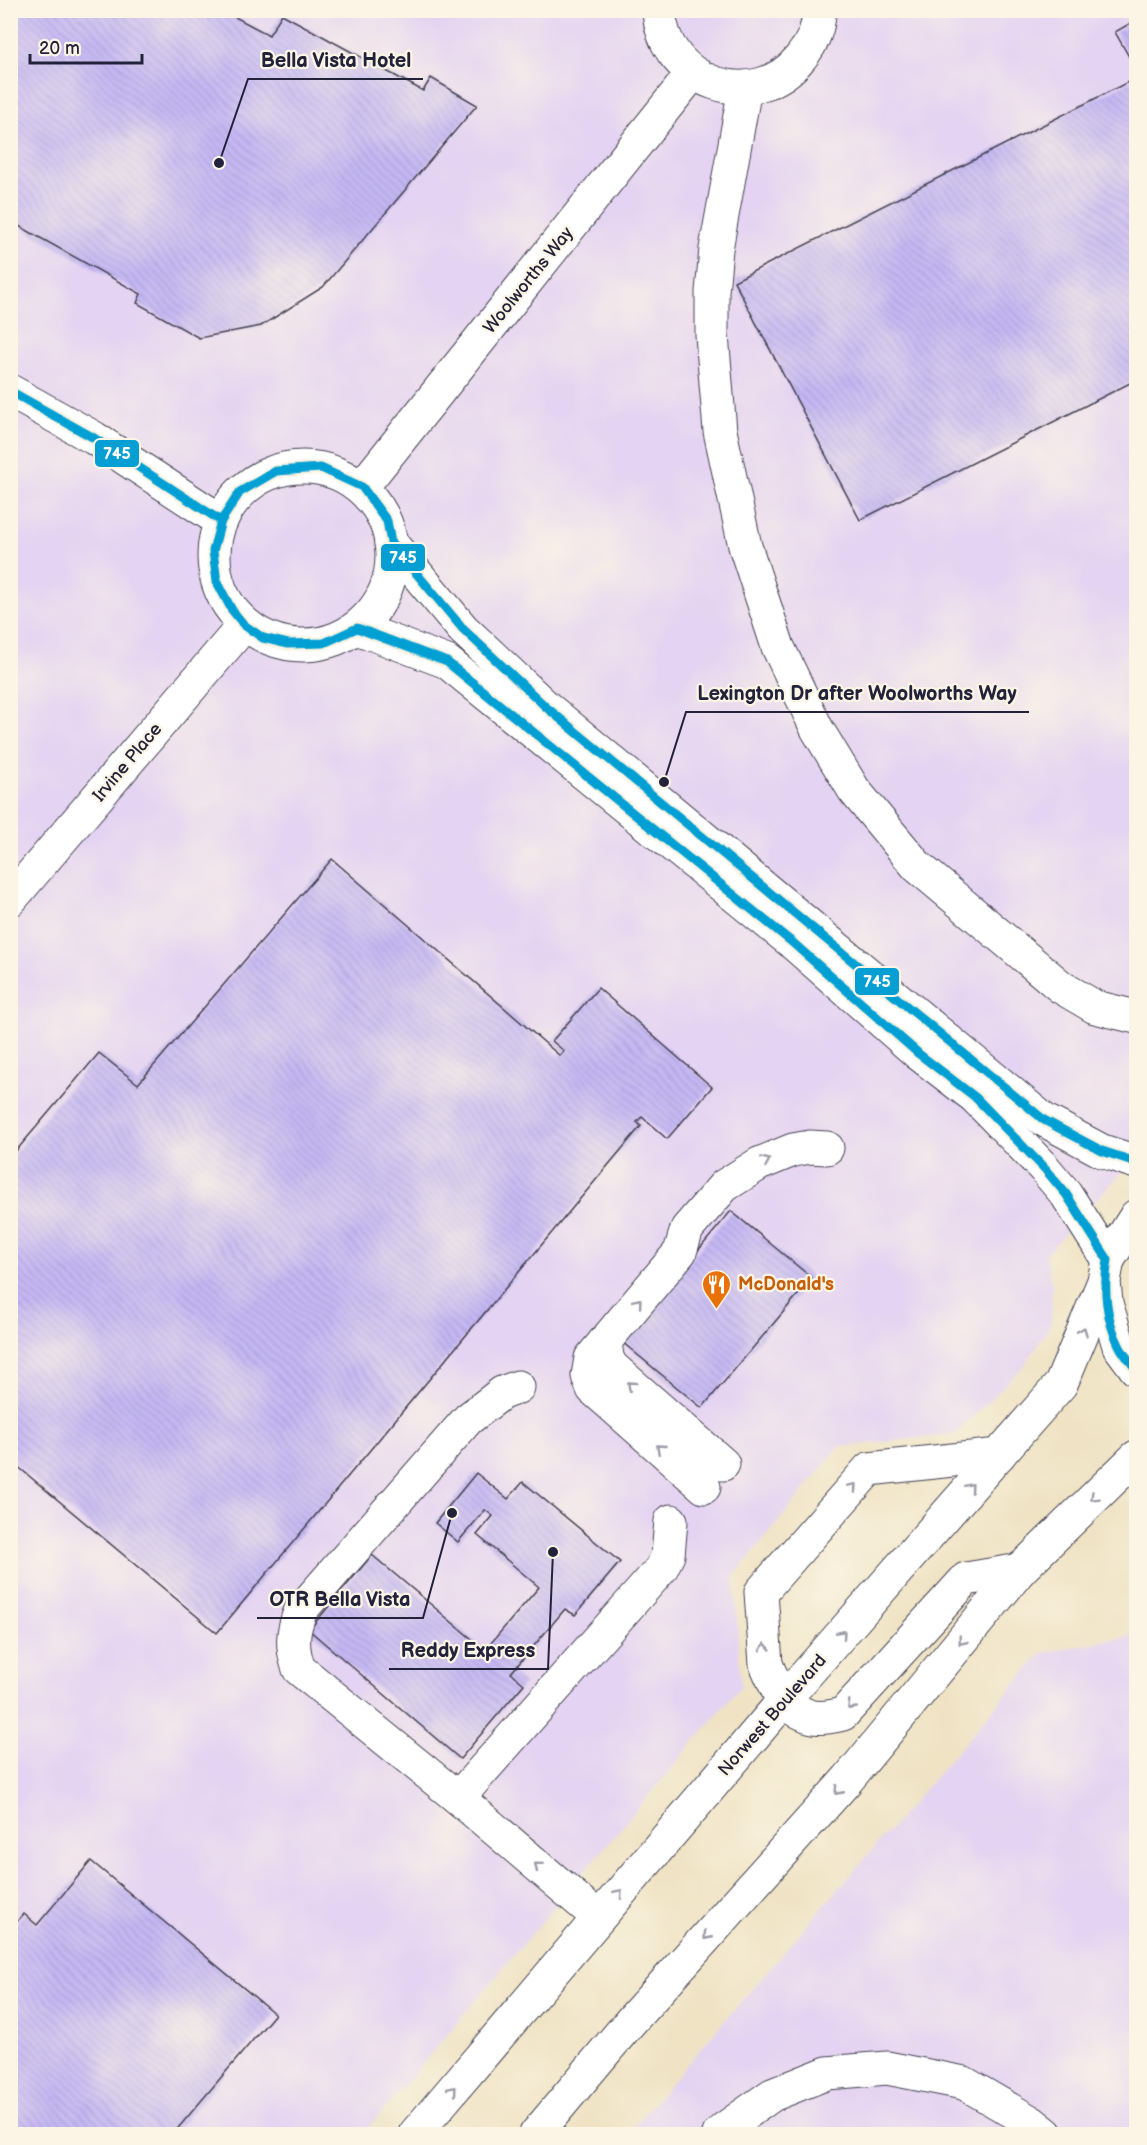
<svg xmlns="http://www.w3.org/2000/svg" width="1147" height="2145" font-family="'Balsamiq Sans',sans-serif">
  <defs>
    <pattern id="building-back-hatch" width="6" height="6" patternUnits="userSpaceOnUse" patternTransform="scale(1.5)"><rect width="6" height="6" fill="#c5b8f4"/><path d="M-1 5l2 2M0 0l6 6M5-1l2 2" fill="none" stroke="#a99ed2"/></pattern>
  </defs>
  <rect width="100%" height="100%" fill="#fcf5e5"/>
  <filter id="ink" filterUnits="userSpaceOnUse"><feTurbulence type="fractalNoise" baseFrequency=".0167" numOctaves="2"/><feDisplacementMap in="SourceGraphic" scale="12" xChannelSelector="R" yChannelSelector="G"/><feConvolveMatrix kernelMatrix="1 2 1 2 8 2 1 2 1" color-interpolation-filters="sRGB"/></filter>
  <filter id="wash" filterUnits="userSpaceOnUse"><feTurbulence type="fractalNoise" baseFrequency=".008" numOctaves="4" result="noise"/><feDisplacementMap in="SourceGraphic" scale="24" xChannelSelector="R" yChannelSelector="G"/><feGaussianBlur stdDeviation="1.35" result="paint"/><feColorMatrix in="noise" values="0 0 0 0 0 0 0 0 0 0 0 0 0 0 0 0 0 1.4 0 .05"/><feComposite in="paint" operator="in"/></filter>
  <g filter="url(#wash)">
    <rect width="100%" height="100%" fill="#efe3c4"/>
    <g fill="#e4d3f2">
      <path d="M 11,11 L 1136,11 L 1136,1157 L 1045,1255 L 1052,1284 L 1051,1324 L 1025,1365 L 955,1434 L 839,1447 L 734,1576 L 741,1686 L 363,2134 L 11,2134 Z"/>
      <path d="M 1136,1635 L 1136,2134 L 627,2134 L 1042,1653 Z"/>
    </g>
    <g id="blocks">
      <g fill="url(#building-back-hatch)">
        <path d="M 10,10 L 222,10 L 269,35 L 282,14 L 423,91 L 431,78 L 477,105 L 323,287 L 261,326 L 199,338 L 137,303 L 141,294 L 10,221 Z"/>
        <path d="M 1136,20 L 1136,69 L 1115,32 Z"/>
        <path d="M 1136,78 L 1136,380 L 860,520 L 734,281 Z"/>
        <path d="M 332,859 L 560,1056 L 564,1051 L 552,1041 L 598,988 L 712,1087 L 667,1139 L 642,1117 L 637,1122 L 641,1126 L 217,1633 L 10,1460 L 10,1158 L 99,1053 L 138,1084 Z"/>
        <path d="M 731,1211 L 812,1278 L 702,1408 L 622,1342 Z"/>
        <path d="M 476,1473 L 508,1499 L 523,1482 L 620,1562 L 575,1615 L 565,1609 L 511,1673 L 524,1684 L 460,1759 L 309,1630 L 372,1555 L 485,1650 L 539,1587 L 477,1535 L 493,1516 L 485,1510 L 458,1542 L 435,1523 Z"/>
        <path d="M 91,1861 L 275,2014 L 173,2134 L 10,2134 L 10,1929 L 24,1914 L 37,1925 Z"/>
      </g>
    </g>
  </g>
  <g filter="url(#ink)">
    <use href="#blocks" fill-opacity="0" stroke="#413f50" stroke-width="1.5"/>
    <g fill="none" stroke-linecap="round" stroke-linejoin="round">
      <defs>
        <g id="minor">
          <path d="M 659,10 C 663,84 756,115 801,57 C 812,44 819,28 819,10"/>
          <path d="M 745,88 L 716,249 L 712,292 L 712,335 L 720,431 L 745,546 L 778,647 L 817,729 L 854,790 L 917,866 L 1061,987 L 1095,1007 L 1136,1017"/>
          <path d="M 10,391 L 94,438 L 221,521"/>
          <circle cx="303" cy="556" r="89"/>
          <path d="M 362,487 L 693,73"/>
          <path d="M 391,543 L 463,629 L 546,707 L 1044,1120 L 1102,1151 L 1136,1162"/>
          <path d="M 357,628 L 447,662 L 793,943 L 919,1054 L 975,1097 L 1044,1168 L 1066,1194 L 1108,1260"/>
          <path d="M 10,900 L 244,625"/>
          <path d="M 605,1341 L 607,1358 L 612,1367 L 723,1464"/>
          <path d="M 518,1387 L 502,1393 L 468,1419 L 301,1610 C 292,1631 291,1647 299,1669 L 458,1798 L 598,1917"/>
          <path d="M 704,1487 L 593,1389 L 588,1376 L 591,1358 L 680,1252 L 687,1229 L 724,1186 L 759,1164 L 793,1150 L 810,1147 L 827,1148"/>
          <path d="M 783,1702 L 766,1664 L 761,1592 L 869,1469 L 999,1455"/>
          <path d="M 458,1798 L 661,1569 L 668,1555 L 671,1521"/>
          <path d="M 719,2134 L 724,2129 L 772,2095 L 827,2073 L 887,2068 L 964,2083 L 1031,2122 L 1046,2134"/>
        </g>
        <g id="major">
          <path d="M 1136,1216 L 1108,1260 L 1104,1281 L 1106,1303 L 1119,1346 L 1136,1369"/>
          <path d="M 783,1702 C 807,1718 815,1721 843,1714 L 966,1579 L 1020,1570"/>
          <path d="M 415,2134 L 803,1678 L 1061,1384 L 1104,1281"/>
          <path d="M 536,2134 L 630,2022 L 848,1779 L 1020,1570 L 1136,1457"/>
        </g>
      </defs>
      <use href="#minor" stroke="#413f50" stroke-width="35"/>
      <use href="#major" stroke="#413f50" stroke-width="35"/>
      <use href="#minor" stroke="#fff" stroke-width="33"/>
      <use href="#major" stroke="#fff" stroke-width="33"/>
      <defs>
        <g id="bus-1">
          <path d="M 10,391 L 94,438 L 221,521"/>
          <path d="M 1136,1162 L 1102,1151 L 1044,1120 L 546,707 L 463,629 L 391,543 L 387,521 L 362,487 L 321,468 L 276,471 L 240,492 L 221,521 L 213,551 L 217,582 L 232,610 L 244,625 L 263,638 L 288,644 L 324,643 L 357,628 L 447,662 L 793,943 L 919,1054 L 975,1097 L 1044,1168 L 1066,1194 L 1108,1260 C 1103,1288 1106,1319 1119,1345 C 1123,1354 1131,1362 1136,1369"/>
        </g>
      </defs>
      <use href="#bus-1" stroke="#fcf5e5" stroke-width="14"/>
      <use href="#bus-1" stroke="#059fd4" stroke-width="9"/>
    </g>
    <defs><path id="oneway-chevron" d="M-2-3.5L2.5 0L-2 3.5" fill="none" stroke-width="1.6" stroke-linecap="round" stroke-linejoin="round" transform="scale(1.5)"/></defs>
    <g stroke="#9c9ca7">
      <use href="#oneway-chevron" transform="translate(766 1161) rotate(-24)"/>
      <use href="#oneway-chevron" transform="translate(638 1302) rotate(-50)"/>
      <use href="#oneway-chevron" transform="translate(1083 1331) rotate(-68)"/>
      <use href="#oneway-chevron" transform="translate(631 1385) rotate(-139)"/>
      <use href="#oneway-chevron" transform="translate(660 1448) rotate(-139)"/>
      <use href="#oneway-chevron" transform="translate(853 1487) rotate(-49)"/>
      <use href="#oneway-chevron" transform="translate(970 1487) rotate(-49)"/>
      <use href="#oneway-chevron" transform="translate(1094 1497) rotate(136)"/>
      <use href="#oneway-chevron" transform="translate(842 1634) rotate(-49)"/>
      <use href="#oneway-chevron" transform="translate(962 1641) rotate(129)"/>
      <use href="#oneway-chevron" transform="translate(765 1647) rotate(-94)"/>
      <use href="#oneway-chevron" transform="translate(851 1706) rotate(134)"/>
      <use href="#oneway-chevron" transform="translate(838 1791) rotate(132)"/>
      <use href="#oneway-chevron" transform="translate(538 1866) rotate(-140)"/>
      <use href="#oneway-chevron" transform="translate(619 1893) rotate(-49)"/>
      <use href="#oneway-chevron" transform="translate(707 1936) rotate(132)"/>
      <use href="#oneway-chevron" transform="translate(453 2090) rotate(-50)"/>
    </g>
  </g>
  <defs>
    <symbol id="restaurant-pin" viewBox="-11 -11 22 30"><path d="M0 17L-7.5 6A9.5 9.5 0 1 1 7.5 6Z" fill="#e8710a" stroke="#fcf5e5"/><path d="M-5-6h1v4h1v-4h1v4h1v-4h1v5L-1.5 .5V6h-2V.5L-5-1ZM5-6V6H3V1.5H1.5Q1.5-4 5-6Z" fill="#fff"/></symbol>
  </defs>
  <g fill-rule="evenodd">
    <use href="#restaurant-pin" x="700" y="1268" width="33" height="45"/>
  </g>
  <g text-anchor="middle" stroke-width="4.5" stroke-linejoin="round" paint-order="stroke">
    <g font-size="18" fill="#22223b" stroke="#fcf5e5">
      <text transform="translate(528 280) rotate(-51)" y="6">Woolworths Way</text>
      <text transform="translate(127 762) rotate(-50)" y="6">Irvine Place</text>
      <text transform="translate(772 1715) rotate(-49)" y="6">Norwest Boulevard</text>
    </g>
    <g font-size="18" font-weight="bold" fill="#c56008" stroke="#fcf5e5" text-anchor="start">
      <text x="738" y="1290">McDonald's</text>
    </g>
  </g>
  <path fill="none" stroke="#22223b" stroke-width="2" d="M219 163L248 79H423M664 782L686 712H1029M452 1513L423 1618H257M553 1552L548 1669H389"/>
  <g fill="#22223b" stroke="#fcf5e5" stroke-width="2">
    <circle cx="219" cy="163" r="6"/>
    <circle cx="664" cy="782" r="6"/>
    <circle cx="452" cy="1513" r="6"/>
    <circle cx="553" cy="1552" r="6"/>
  </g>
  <g font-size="20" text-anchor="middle" font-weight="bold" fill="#22223b" stroke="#fcf5e5" stroke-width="4.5" stroke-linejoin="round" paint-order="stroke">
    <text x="336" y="67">Bella Vista Hotel</text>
    <text x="857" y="700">Lexington Dr after Woolworths Way</text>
    <text x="340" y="1606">OTR Bella Vista</text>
    <text x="468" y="1657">Reddy Express</text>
  </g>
  <g stroke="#fcf5e5" stroke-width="2">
    <rect x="94" y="439" width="46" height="29" rx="6" fill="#059fd4"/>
    <rect x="380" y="543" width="46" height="29" rx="6" fill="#059fd4"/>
    <rect x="854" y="967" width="46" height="29" rx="6" fill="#059fd4"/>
  </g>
  <g font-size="16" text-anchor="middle" font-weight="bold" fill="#fff">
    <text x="117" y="459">745</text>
    <text x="403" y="563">745</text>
    <text x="877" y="987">745</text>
  </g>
  <rect width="1147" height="2145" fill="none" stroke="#fcf5e5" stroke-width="36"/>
  <path d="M30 54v9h112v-9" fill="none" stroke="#22223b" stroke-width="3"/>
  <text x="39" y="54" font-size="18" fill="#22223b" stroke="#fcf5e5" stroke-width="4.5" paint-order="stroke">20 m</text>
</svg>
